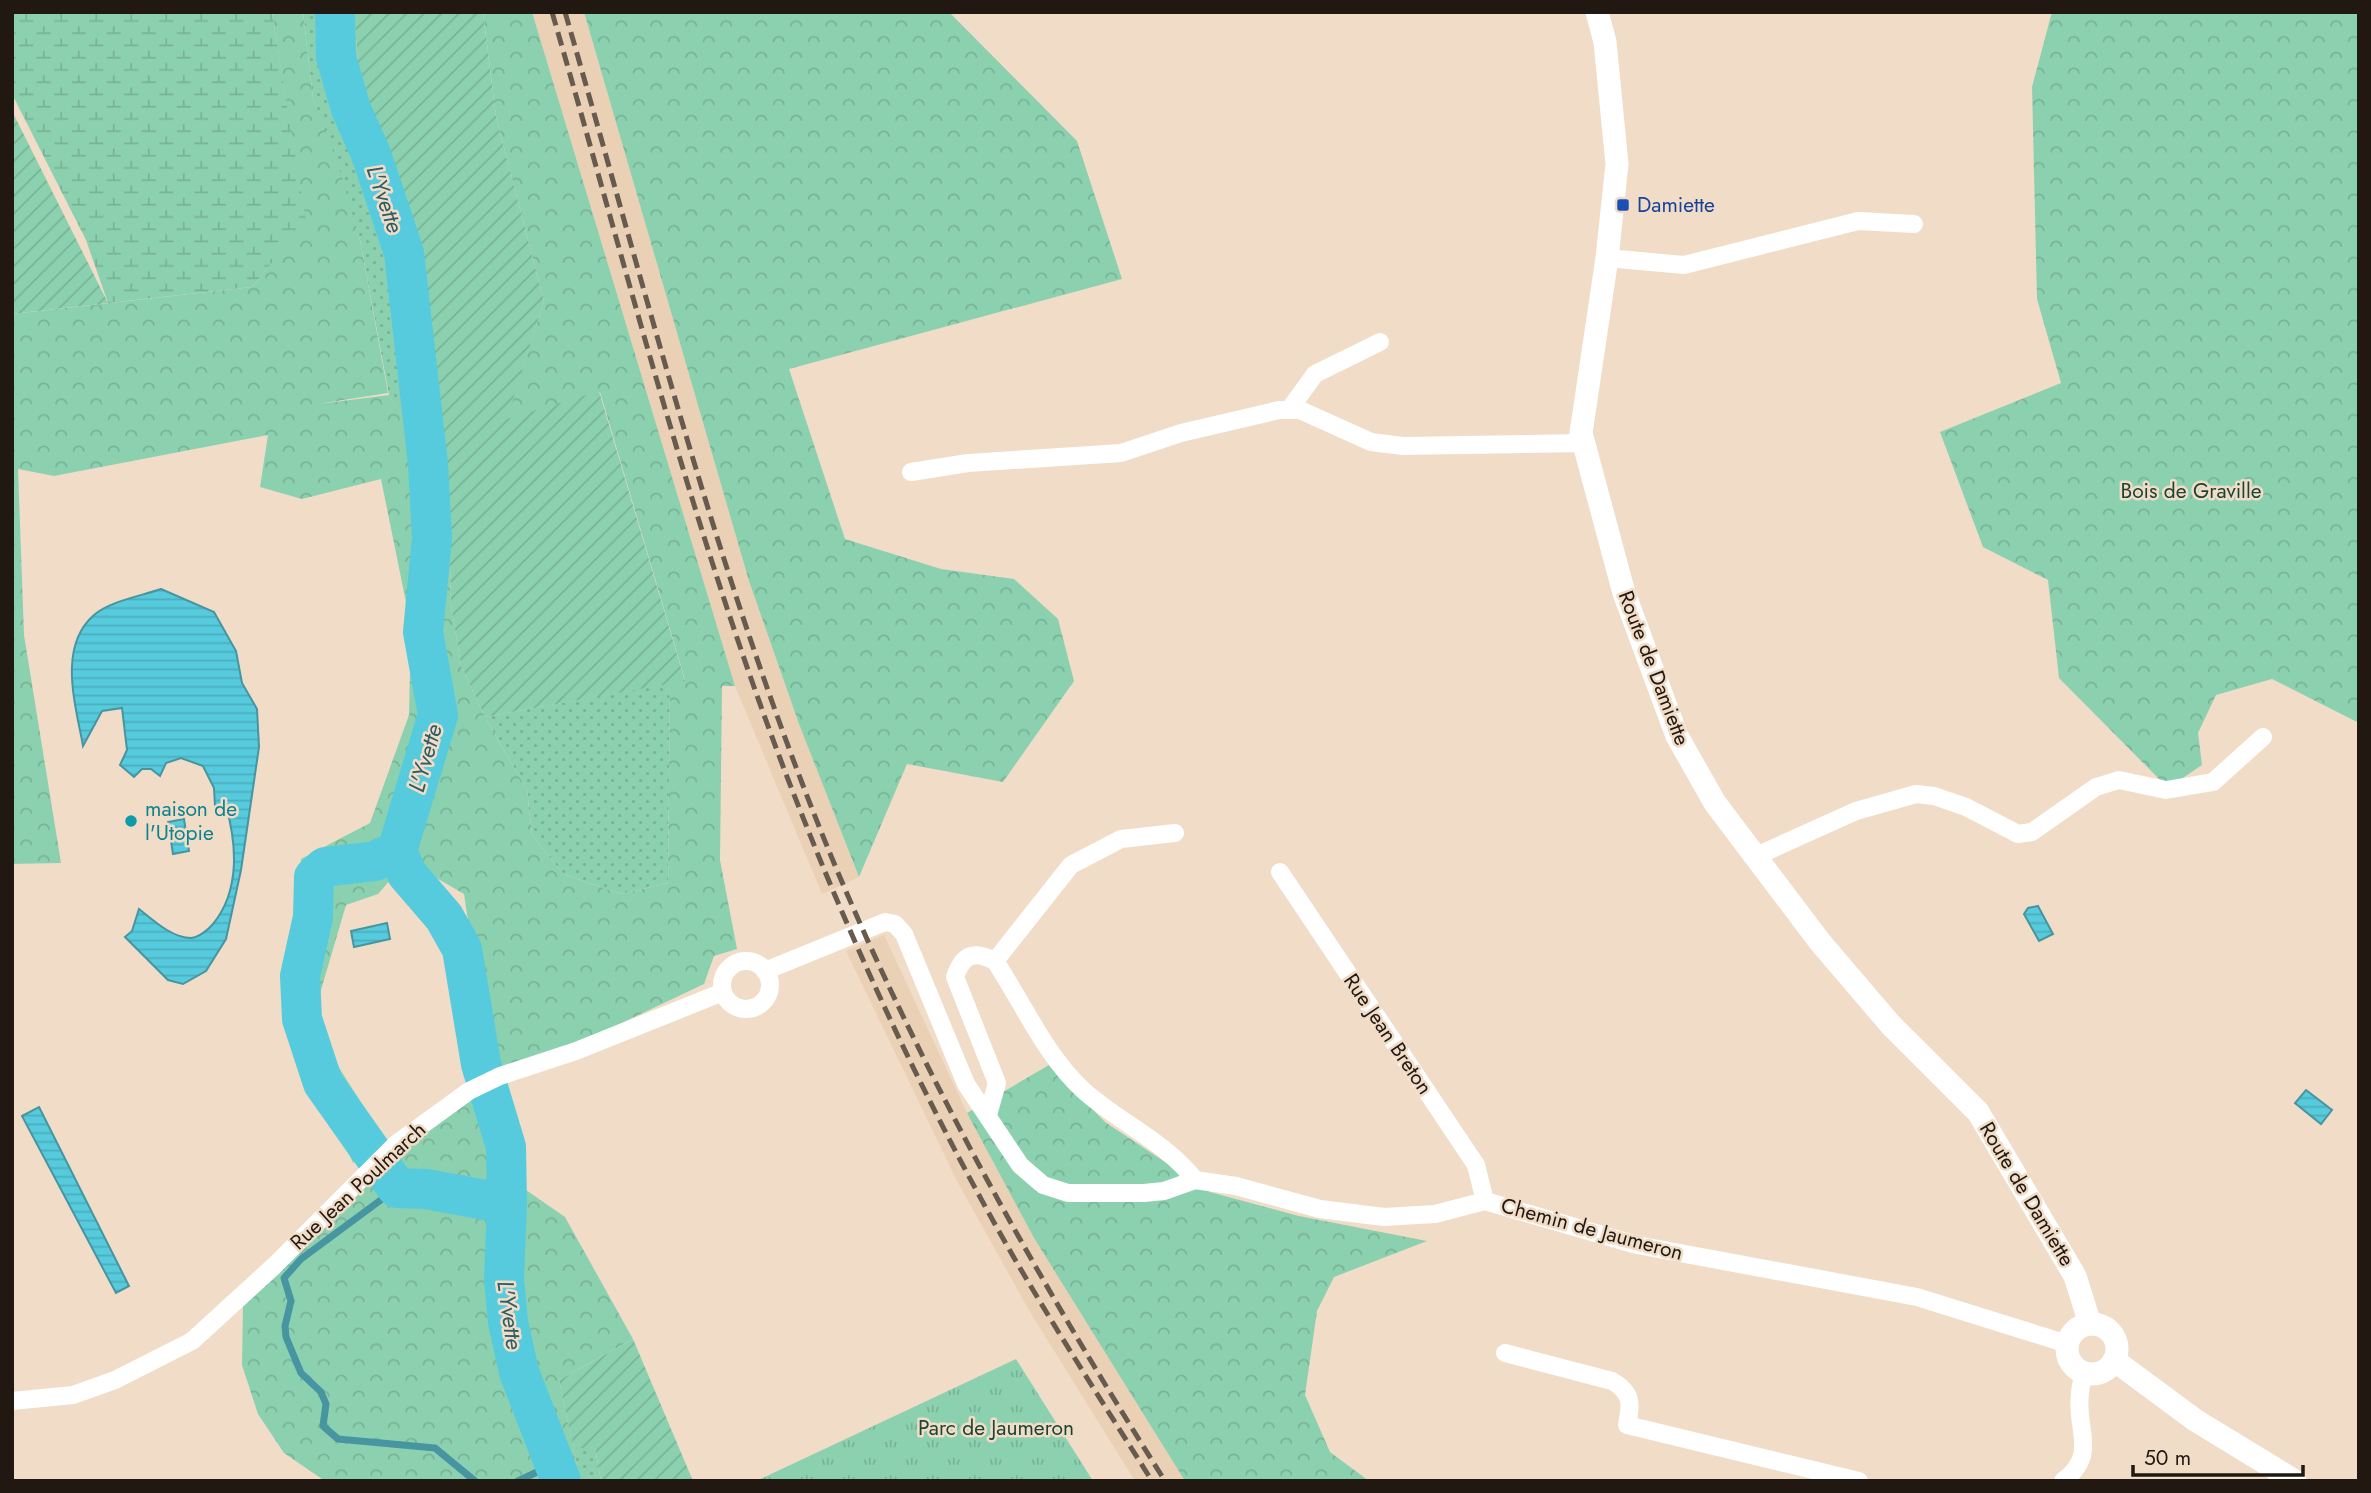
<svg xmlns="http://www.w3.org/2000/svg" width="2371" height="1493" font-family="Jost,sans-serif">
  <defs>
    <pattern id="grass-dots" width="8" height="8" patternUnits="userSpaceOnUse" patternTransform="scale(1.75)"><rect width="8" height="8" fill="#8bd1b0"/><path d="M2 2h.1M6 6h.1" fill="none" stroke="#78b396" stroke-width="1.8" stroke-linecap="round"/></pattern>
    <pattern id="forest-crowns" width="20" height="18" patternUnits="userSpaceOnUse" patternTransform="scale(1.75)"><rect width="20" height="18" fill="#8bd1b0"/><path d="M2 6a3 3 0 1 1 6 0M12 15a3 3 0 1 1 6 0" fill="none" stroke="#78b396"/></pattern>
    <pattern id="wetland-marsh" width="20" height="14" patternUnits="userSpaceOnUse" patternTransform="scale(1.75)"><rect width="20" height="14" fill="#8bd1b0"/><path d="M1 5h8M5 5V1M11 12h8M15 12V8" fill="none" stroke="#78b396"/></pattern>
    <pattern id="park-tufts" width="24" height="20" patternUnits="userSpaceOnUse" patternTransform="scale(1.75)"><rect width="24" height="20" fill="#8bd1b0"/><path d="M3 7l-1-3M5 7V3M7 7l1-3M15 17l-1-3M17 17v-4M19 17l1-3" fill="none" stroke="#78b396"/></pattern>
    <pattern id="garden-furrows" width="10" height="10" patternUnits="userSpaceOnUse" patternTransform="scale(1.75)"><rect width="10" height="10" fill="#8bd1b0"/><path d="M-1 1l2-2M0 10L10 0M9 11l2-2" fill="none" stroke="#78b396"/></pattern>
    <pattern id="water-rules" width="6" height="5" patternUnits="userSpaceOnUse" patternTransform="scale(1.75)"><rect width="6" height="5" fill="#56cbdd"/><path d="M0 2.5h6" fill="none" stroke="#4baebd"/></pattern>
  </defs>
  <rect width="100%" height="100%" fill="#f1dcc7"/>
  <g fill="#ead0b5">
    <path d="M 532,12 L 584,12 L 749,581 L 799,724 L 859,877 L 822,894 L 735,686 Z"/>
    <path d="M 884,935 L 967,1113 L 1034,1238 L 1185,1481 L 1135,1481 L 1030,1312 L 958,1183 L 846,951 Z"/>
  </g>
  <g fill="url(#grass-dots)">
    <path d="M 303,12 L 335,12 L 336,57 L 351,109 L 371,154 L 404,253 L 421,406 L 399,414 L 389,395 L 360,240 L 313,99 Z"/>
    <path d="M 670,683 L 668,883 L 621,894 L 563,874 L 532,835 L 527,790 L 485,717 Z"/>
    <path d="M 573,1448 L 595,1448 L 601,1481 L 580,1481 Z"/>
  </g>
  <g fill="url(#forest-crowns)">
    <path d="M 272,12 L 303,12 L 313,99 L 338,164 L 360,240 L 388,393 L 318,404 L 389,395 L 399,413 L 421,406 L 404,253 L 371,154 L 351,109 L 336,57 L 335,12 L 354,12 L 359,78 L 414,259 L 429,399 L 448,496 L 451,605 L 461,665 L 485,717 L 527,790 L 532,835 L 563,874 L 621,894 L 668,883 L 670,683 L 685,680 L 600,392 L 506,420 L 544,301 L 496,117 L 483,12 L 532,12 L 735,686 L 722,686 L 720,860 L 737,949 L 714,956 L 704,984 L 493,1084 L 526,1190 L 565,1217 L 633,1339 L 559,1380 L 580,1481 L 325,1481 L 284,1453 L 258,1414 L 242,1365 L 243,1304 L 372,1170 L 492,1083 L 464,894 L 407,861 L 378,894 L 346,905 L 316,1007 L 333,1058 L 386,1142 L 353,1163 L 287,1014 L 301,859 L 370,823 L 409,715 L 411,627 L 381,479 L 302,499 L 260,487 L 268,435 L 54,476 L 18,469 L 24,635 L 61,863 L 12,864 L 12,314 L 252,287 L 305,221 Z"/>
    <path d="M 584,12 L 949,12 L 1077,141 L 1122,279 L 789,369 L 845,539 L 941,569 L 1014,579 L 1058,619 L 1074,681 L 1003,782 L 907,764 L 859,877 L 799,724 L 749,581 Z"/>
    <path d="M 2052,12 L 2359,12 L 2359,723 L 2272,679 L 2216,695 L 2198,733 L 2202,765 L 2168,788 L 2059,678 L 2048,580 L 1983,547 L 1940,432 L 2061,383 L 2037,299 L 2032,87 Z"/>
    <path d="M 1049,1065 L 1105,1122 L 1210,1192 L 1299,1216 L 1427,1241 L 1334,1277 L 1317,1311 L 1305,1395 L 1330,1452 L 1369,1481 L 1185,1481 L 1034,1238 L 967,1113 Z"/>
  </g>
  <path fill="url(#wetland-marsh)" d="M 12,12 L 272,12 L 306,221 L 252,287 L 108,303 L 86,240 L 12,94 Z"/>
  <path fill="url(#park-tufts)" d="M 1016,1359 L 1093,1481 L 756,1481 Z"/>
  <g fill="url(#garden-furrows)">
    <path d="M 354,12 L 483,12 L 496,117 L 544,301 L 507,419 L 599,391 L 685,681 L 485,717 L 461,665 L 451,605 L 448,496 L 429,399 L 414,259 L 359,78 Z"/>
    <path d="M 12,111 L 108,303 L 12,314 Z"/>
    <path d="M 633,1339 L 693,1481 L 601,1481 L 595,1448 L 573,1448 L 559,1380 Z"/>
  </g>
  <g fill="url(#water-rules)" stroke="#4695a0" stroke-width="2">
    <path d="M 161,589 L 214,612 L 236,651 L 242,683 L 257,709 L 259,747 L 241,870 L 226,939 L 206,971 L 183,984 L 168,980 L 125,937 L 132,931 L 139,909 C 153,920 172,938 191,938 C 199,937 208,930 213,924 C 240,891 237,845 226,806 L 215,806 L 214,788 L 203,766 L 181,758 L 166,763 L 160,776 L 151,769 L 142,769 L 134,777 L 120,765 L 127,750 L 122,708 L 102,711 L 83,746 C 76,706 57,647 94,615 C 110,601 141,596 161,589 Z"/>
    <path d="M 184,819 L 189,851 L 173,854 L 168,822 Z"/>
    <path d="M 2038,906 L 2053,934 L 2039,941 L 2024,914 L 2028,908 Z"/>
    <path d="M 387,923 L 390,939 L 354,947 L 351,931 Z"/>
    <path d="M 2306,1090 L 2332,1110 L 2321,1124 L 2295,1103 Z"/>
    <path d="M 39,1107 L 129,1286 L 116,1293 L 22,1116 Z"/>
  </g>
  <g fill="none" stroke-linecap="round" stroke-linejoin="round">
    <g stroke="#4695a0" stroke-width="7">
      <path d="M 397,1188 L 301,1259 L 284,1278 L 291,1301 L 285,1326 L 286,1337 L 301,1373 L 321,1392 L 326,1404 L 323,1426 L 338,1439 L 435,1448 L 475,1481"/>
      <path d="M 518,1481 L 556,1463"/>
    </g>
    <g stroke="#56cbdd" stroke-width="40">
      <path d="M 335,12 L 336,57 L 351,109 L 371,154 L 404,253 L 428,464 L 432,538 L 423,632 L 438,715 L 397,851 L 407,874 L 444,917 L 462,949 L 481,1064 L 506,1147 L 507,1204 L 504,1279 L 508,1322 L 519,1372 L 561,1481"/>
      <path d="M 397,851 L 375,861 L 325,867 L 314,877 L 313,917 L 300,976 L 302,1019 L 323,1083 L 397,1188 L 426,1189 L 507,1204"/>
    </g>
    <g stroke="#fff" stroke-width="18">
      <path d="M 1607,258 L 1684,265 L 1858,221 L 1914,224"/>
      <path d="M 1289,410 L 1315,374 L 1380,342"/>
      <path d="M 911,472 L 968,463 L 1121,453 L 1181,433 L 1279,410 L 1300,410 L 1371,442 L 1403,446 L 1584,443"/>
      <path d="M 1754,857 L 1856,811 L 1916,794 L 1934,796 L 1966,807 L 2018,834 L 2032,832 L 2096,787 L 2119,780 L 2166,790 L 2213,782 L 2263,737"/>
      <path d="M 1280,872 L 1476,1165 L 1485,1201"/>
      <path d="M 995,961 L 1071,865 L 1121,839 L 1175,833"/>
      <circle cx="746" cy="985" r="24"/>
      <path d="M 765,971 L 885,922 L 895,924 L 904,934 L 966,1084 L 1020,1165 L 1043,1185 L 1068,1193 L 1144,1193 L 1164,1191 L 1195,1180 L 1236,1186 L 1320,1209 L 1384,1217 L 1435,1214 L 1485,1201 L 1637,1245 L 1917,1297 L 2058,1341 L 2069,1339"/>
      <path d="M 988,1115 L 997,1083 L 955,977 C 963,954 974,950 995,961 C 1023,1003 1045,1055 1083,1090 C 1118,1122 1166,1142 1195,1180"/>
      <path d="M 1505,1353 L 1612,1381 C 1633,1393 1631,1404 1627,1425 L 1859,1481"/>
      <path d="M 12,1401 L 73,1395 L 115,1380 L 192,1341 L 274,1266 L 396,1144 L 469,1091 L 500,1076 L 576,1051 L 723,992"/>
      <path d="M 2063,1481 C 2099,1454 2075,1429 2080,1394 C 2080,1387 2083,1380 2083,1372"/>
    </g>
    <g stroke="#fff" stroke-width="23">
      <path d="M 1597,12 L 1605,42 L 1617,164 L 1607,258 L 1581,433 L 1624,593 L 1677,736 L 1715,803 L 1820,942 L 1890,1024 L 1978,1112 L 2075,1276 L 2090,1324"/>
      <circle cx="2092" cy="1349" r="25"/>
      <path d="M 2114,1360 L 2195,1420 L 2295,1481"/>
    </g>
    <g stroke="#675b4f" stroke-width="5" stroke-dasharray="14 7" stroke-linecap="butt">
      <path d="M 552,12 C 630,280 699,557 802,815 C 862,966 932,1115 1013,1256 C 1057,1332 1105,1406 1152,1481"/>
      <path d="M 565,12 C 649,301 722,597 839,875 C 929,1087 1042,1286 1165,1481"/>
    </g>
  </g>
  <rect fill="#1a4fb4" stroke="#f1dcc7" stroke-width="2.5" x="1616" y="198" width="14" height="14" rx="3.5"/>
  <circle fill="#0f9aa8" stroke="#f1dcc7" stroke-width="2.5" cx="131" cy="821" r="7"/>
  <g text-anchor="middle" stroke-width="5" stroke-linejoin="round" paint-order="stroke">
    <g font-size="21" fill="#164399" stroke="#f1dcc7" text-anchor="start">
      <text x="1637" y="212">Damiette</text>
    </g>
    <g font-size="21" fill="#1c4433" stroke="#f1dcc7">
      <text x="2191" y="498">Bois de Graville</text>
      <text x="996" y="1435">Parc de Jaumeron</text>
    </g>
    <g font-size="21" fill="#201811" stroke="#f1dcc7">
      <text transform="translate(1654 668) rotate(69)" y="7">Route de Damiette</text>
      <text transform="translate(1388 1034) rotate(56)" y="7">Rue Jean Breton</text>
      <text transform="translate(358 1186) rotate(-43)" y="7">Rue Jean Poulmarch</text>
      <text transform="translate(2027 1194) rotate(59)" y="7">Route de Damiette</text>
      <text transform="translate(1592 1229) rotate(15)" y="7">Chemin de Jaumeron</text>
    </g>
    <g font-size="21" fill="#0d838f" stroke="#f1dcc7" text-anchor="start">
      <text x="145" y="816">maison de<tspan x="145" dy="24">l'Utopie</tspan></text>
    </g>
    <g font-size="23" font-style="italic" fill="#2c5d65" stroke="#f1dcc7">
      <text transform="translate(385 199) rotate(71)" y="8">L'Yvette</text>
      <text transform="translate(425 758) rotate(-74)" y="8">L'Yvette</text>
      <text transform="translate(510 1315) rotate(82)" y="8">L'Yvette</text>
    </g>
  </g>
  <rect width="2371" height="1493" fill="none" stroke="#201811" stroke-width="28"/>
  <path d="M2133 1465v10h170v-10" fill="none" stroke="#201811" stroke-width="3.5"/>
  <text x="2144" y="1465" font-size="21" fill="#201811" stroke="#f1dcc7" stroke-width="5" paint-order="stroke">50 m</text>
</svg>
